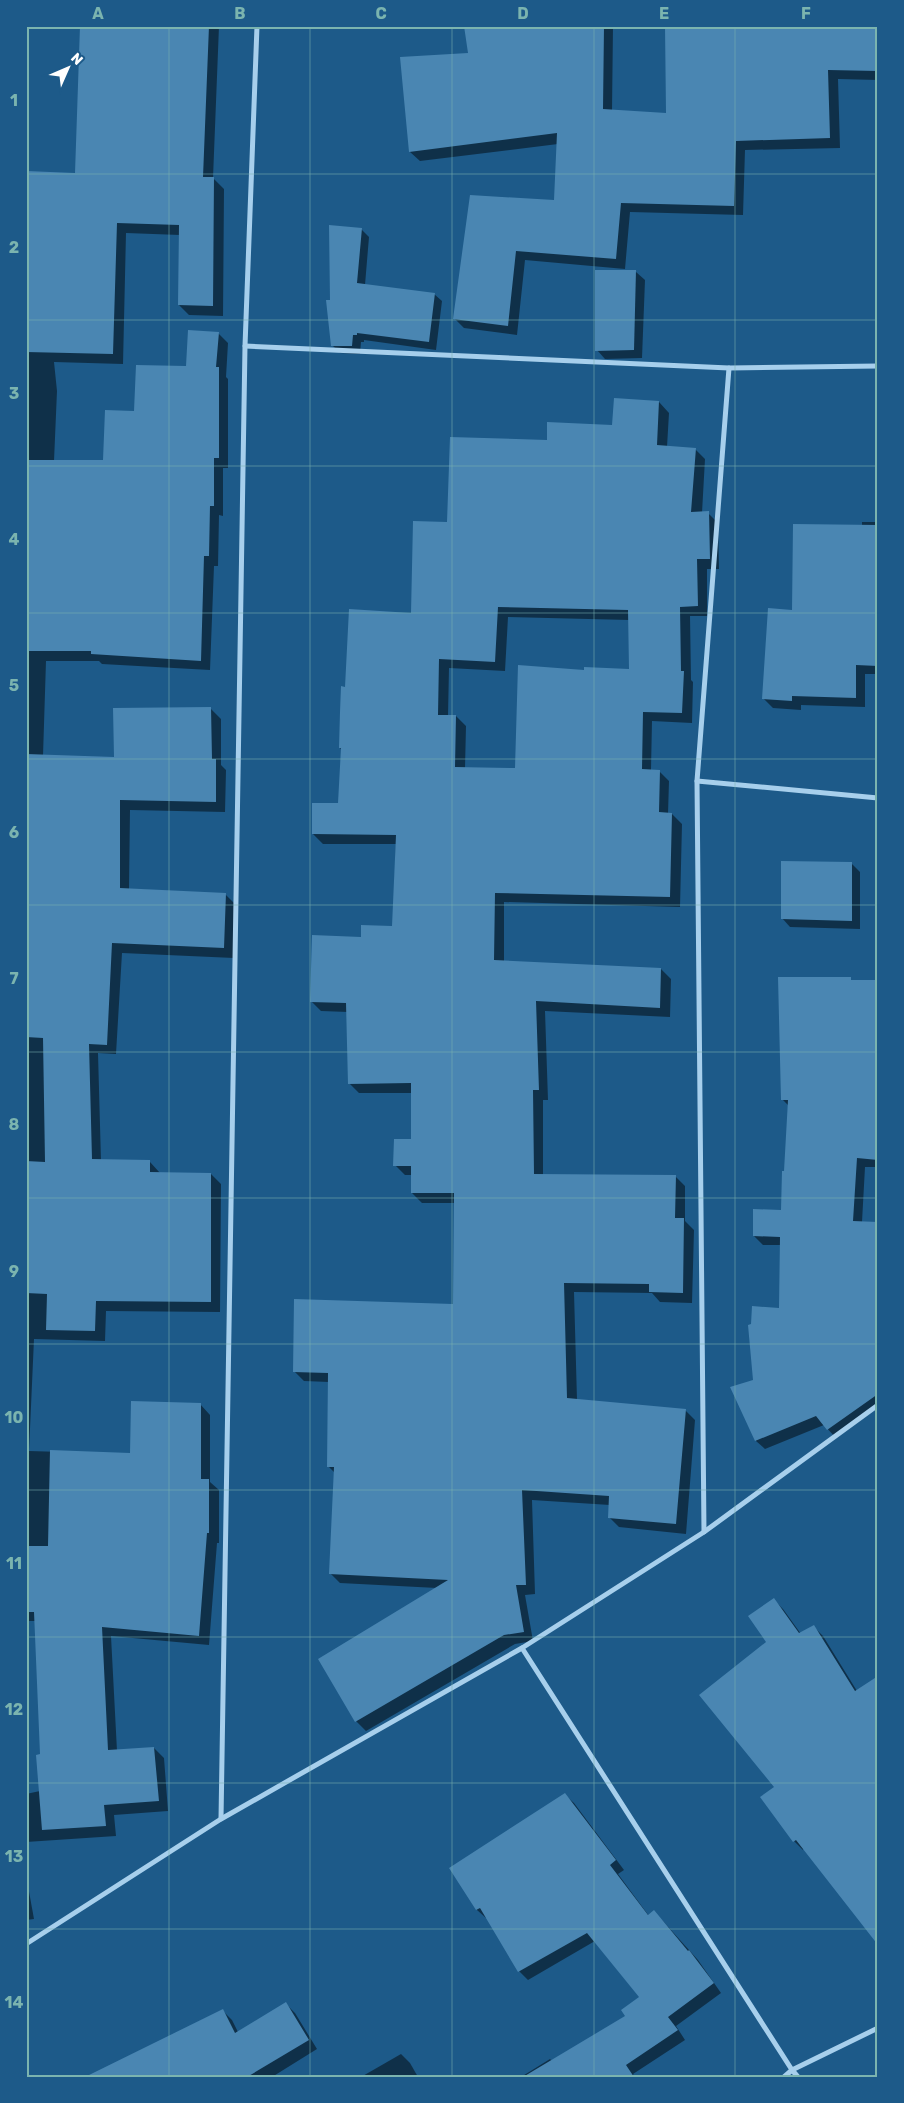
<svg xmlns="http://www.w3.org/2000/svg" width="904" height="2103" font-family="Rubik,sans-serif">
  <rect width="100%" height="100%" fill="#1d5a89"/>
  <g fill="#0007" fill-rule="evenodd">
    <path d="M 81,26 L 219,26 L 213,178 L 224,189 L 223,316 L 189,315 L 179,305 L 180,235 L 126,233 L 123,364 L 54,362 L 57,391 L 54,461 L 104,461 L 135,412 L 187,368 L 218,333 L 228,343 L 226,377 L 228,379 L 228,468 L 223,468 L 223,516 L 219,515 L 218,566 L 214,566 L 210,670 L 102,664 L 99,661 L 46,661 L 43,756 L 115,758 L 211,709 L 221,719 L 221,765 L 226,770 L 225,812 L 130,810 L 129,889 L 225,894 L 235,904 L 234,958 L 122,953 L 116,1054 L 98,1053 L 101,1161 L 150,1162 L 160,1173 L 211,1174 L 221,1184 L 220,1312 L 106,1311 L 105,1341 L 34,1339 L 29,1451 L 131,1454 L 200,1404 L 210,1415 L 210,1482 L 219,1490 L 219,1543 L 217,1543 L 209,1645 L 111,1636 L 117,1751 L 154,1748 L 164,1758 L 168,1811 L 114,1815 L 116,1836 L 26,1842 L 26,1794 L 40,1791 L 42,1755 L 35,1621 L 26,1621 L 26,173 L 76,175 Z"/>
    <path d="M 465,26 L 613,26 L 612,111 L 668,114 L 878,26 L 878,80 L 838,79 L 840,148 L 745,150 L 743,215 L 630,212 L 625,269 L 525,260 L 517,335 L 464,328 L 454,318 L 555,201 L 558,144 L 420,161 L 410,152 L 469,54 Z"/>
    <path d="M 361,229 L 369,237 L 365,285 L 434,294 L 442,301 L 436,350 L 364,340 L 364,342 L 361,342 L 360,354 L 340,353 L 332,345 L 331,301 Z"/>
    <path d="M 596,271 L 636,272 L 645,280 L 642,358 L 605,359 L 597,350 Z"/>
    <path d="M 659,402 L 669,413 L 667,447 L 695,449 L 705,459 L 702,513 L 708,513 L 718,523 L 719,569 L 707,569 L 707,616 L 690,616 L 691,680 L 693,682 L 692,723 L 652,721 L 651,770 L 659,771 L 669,781 L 668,814 L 672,814 L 682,824 L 680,907 L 504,902 L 504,962 L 661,969 L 671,979 L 670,1017 L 545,1011 L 548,1100 L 543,1100 L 543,1175 L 675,1176 L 685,1186 L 685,1221 L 694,1230 L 692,1303 L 660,1302 L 652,1293 L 574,1292 L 577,1400 L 685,1410 L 695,1420 L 686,1534 L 619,1527 L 609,1517 L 610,1505 L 532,1500 L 535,1594 L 525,1595 L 533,1641 L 515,1644 L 366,1731 L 356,1721 L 437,1588 L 340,1583 L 330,1573 L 335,1473 L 328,1466 L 329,1382 L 304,1381 L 294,1371 L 455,1305 L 455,1203 L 422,1203 L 412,1193 L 412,1175 L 405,1175 L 395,1165 L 412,1140 L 412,1093 L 359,1093 L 349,1083 L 348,1012 L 321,1011 L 311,1001 L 362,938 L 393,927 L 396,844 L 323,844 L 313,834 L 339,804 L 342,750 L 340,748 L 346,688 L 413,614 L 449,523 L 548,442 L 613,426 ZM 508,617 L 629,620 L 630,670 L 585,671 L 516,769 L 465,768 L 466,726 L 456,716 L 448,716 L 449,668 L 505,671 Z"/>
    <path d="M 862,522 L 878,522 L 878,674 L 865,674 L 865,707 L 801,705 L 801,710 L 773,708 L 763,698 L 793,611 L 862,526 Z"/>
    <path d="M 852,864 L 860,872 L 860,929 L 790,927 L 782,918 Z"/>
    <path d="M 779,978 L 878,981 L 878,1167 L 865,1167 L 862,1222 L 878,1223 L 878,1405 L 875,1407 L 876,1409 L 836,1438 L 824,1425 L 765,1449 L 756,1441 L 732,1388 L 754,1381 L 780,1309 L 781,1245 L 763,1245 L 754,1236 L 783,1211 L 789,1106 L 782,1099 Z"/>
    <path d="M 774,1600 L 783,1609 L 801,1634 L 813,1626 L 823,1636 L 857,1691 L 803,1850 L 794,1841 L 775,1787 L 768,1642 Z"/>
    <path d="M 565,1795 L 574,1803 L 624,1870 L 618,1874 L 649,1916 L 662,1920 L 698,1960 L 721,1993 L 676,2026 L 685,2040 L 633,2074 L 635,2077 L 521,2077 L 550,2059 L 552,2061 L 627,2016 L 641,1997 L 595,1941 L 528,1980 L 519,1971 L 487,1917 L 486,1918 L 477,1910 L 451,1869 Z"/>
    <path d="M 26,1875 L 34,1919 L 26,1920 Z"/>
    <path d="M 286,2004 L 295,2013 L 317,2049 L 272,2077 L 131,2077 L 223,2011 L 232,2020 L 238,2032 Z"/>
    <path d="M 401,2054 L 410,2063 L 418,2077 L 361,2077 Z"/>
  </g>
  <g fill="#4a86b2" fill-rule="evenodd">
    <path d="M 80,26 L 209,26 L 203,177 L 214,177 L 213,306 L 178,305 L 179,225 L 117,223 L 113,354 L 26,352 L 26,171 L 75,173 Z"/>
    <path d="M 464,26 L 604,26 L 603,109 L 666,113 L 665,26 L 878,26 L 878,71 L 828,70 L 830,138 L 736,141 L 734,206 L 621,203 L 616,259 L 516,251 L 508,326 L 453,319 L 470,195 L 554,200 L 557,133 L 409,152 L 400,57 L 468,53 Z"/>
    <path d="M 329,225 L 362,228 L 357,283 L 435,293 L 429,342 L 357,333 L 357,335 L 353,335 L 352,346 L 331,346 L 326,300 L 330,300 Z"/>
    <path d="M 595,270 L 636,270 L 634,350 L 595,351 Z"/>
    <path d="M 188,330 L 219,332 L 216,367 L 219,367 L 219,458 L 214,458 L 214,506 L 210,506 L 209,556 L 204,556 L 201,661 L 91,654 L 91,651 L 26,651 L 26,460 L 103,460 L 105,410 L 134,411 L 136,365 L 186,366 Z"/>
    <path d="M 614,398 L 659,401 L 657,445 L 696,448 L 691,512 L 709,511 L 710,559 L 697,559 L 698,606 L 680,607 L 681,671 L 684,671 L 682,713 L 643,712 L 642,769 L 660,770 L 659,812 L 672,813 L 670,897 L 495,893 L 494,960 L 661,968 L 660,1008 L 536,1001 L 539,1090 L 533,1090 L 534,1174 L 676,1175 L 675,1218 L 684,1218 L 683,1293 L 649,1292 L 649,1284 L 564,1283 L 567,1398 L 686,1409 L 676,1524 L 608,1518 L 609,1496 L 522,1490 L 526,1585 L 516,1585 L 524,1632 L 504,1635 L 355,1722 L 318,1659 L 448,1580 L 329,1574 L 334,1467 L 327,1467 L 328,1373 L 293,1372 L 294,1299 L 453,1304 L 454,1193 L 411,1193 L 411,1166 L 393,1166 L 394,1139 L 411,1139 L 411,1083 L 348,1084 L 346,1003 L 310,1002 L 312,935 L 361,937 L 361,925 L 392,926 L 396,835 L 312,834 L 312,803 L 338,803 L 341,748 L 339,748 L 340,712 L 341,686 L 345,687 L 349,609 L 411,613 L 413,521 L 447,522 L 450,437 L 547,440 L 547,422 L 612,425 ZM 498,607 L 628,610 L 629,669 L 584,667 L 584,670 L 518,665 L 515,768 L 455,767 L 456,715 L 438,715 L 439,659 L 495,662 Z"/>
    <path d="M 793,524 L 878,525 L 878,666 L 856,665 L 856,698 L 792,696 L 792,701 L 762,699 L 768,608 L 792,610 Z"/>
    <path d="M 211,707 L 212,759 L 216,759 L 216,802 L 120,800 L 120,888 L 226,893 L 224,948 L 112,943 L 107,1045 L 89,1044 L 92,1159 L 150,1160 L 150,1172 L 211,1173 L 211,1302 L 96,1301 L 95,1331 L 46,1330 L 47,1294 L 26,1293 L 26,1161 L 45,1162 L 43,1038 L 26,1037 L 26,754 L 114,757 L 113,708 Z"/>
    <path d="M 781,861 L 852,862 L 852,921 L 781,919 Z"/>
    <path d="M 778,977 L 851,977 L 851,980 L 878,980 L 878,1160 L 857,1158 L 853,1221 L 878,1222 L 878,1394 L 827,1430 L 816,1416 L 755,1441 L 730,1387 L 753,1380 L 748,1325 L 751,1324 L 752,1306 L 779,1308 L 780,1237 L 753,1236 L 753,1209 L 781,1210 L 782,1171 L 784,1171 L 788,1100 L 781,1100 Z"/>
    <path d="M 131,1401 L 201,1403 L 201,1479 L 209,1479 L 209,1533 L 207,1533 L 199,1636 L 102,1627 L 108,1750 L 154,1747 L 159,1801 L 104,1805 L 106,1826 L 42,1830 L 36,1755 L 40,1754 L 34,1612 L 26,1612 L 26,1546 L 48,1546 L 50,1450 L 130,1453 Z"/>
    <path d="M 774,1598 L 799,1633 L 814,1625 L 855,1691 L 878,1676 L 878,1945 L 796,1840 L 793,1842 L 760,1797 L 774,1787 L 699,1695 L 766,1642 L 748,1616 Z"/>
    <path d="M 565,1793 L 616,1860 L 610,1865 L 648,1915 L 654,1910 L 688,1951 L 689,1950 L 714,1983 L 668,2017 L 678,2030 L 626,2065 L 634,2077 L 523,2077 L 625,2016 L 621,2010 L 639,1997 L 587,1933 L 518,1972 L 480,1908 L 476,1910 L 449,1868 Z"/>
    <path d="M 286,2002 L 309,2040 L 247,2077 L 85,2077 L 223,2009 L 235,2033 Z"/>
  </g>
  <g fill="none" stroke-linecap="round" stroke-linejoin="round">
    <g stroke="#a7cfec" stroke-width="5">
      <path d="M 245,346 L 729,368 L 878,366"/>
      <path d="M 697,781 L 878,798"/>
      <path d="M 704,1532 L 697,781 L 729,368"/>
      <path d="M 522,1648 L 792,2070 L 798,2077"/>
      <path d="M 221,1819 L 245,346 L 257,26"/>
      <path d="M 26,1944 L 221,1819 L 522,1648 L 704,1532 L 878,1405"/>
      <path d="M 784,2077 L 792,2070 L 878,2028"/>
    </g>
  </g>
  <path fill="none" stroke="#7bb4af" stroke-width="1" stroke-opacity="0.55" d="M 169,26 L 169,2077M 310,26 L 310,2077M 452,26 L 452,2077M 594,26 L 594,2077M 735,26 L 735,2077M 26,174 L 878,174M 26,320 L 878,320M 26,466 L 878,466M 26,613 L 878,613M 26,759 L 878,759M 26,905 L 878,905M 26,1052 L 878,1052M 26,1198 L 878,1198M 26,1344 L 878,1344M 26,1490 L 878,1490M 26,1637 L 878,1637M 26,1783 L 878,1783M 26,1929 L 878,1929"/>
  <rect width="904" height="2103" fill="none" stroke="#1d5a89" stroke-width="55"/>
  <g transform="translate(68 68) rotate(45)" stroke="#1d5a89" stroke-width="4" paint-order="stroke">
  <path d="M0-4L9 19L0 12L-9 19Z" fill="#ffffff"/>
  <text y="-8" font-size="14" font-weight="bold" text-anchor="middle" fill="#ffffff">N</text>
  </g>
  <rect x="28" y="28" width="848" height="2048" fill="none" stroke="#7bb4af" stroke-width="2"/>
  <g font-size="16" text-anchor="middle" font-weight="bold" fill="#7bb4af">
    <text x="98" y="19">A</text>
    <text x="240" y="19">B</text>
    <text x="381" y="19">C</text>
    <text x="523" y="19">D</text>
    <text x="664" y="19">E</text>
    <text x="806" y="19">F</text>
    <text x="14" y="106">1</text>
    <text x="14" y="253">2</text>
    <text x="14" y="399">3</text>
    <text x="14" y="545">4</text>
    <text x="14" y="691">5</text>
    <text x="14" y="838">6</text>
    <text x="14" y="984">7</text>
    <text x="14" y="1130">8</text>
    <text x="14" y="1277">9</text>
    <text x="14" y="1423">10</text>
    <text x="14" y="1569">11</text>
    <text x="14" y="1715">12</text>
    <text x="14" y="1862">13</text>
    <text x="14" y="2008">14</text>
  </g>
</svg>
